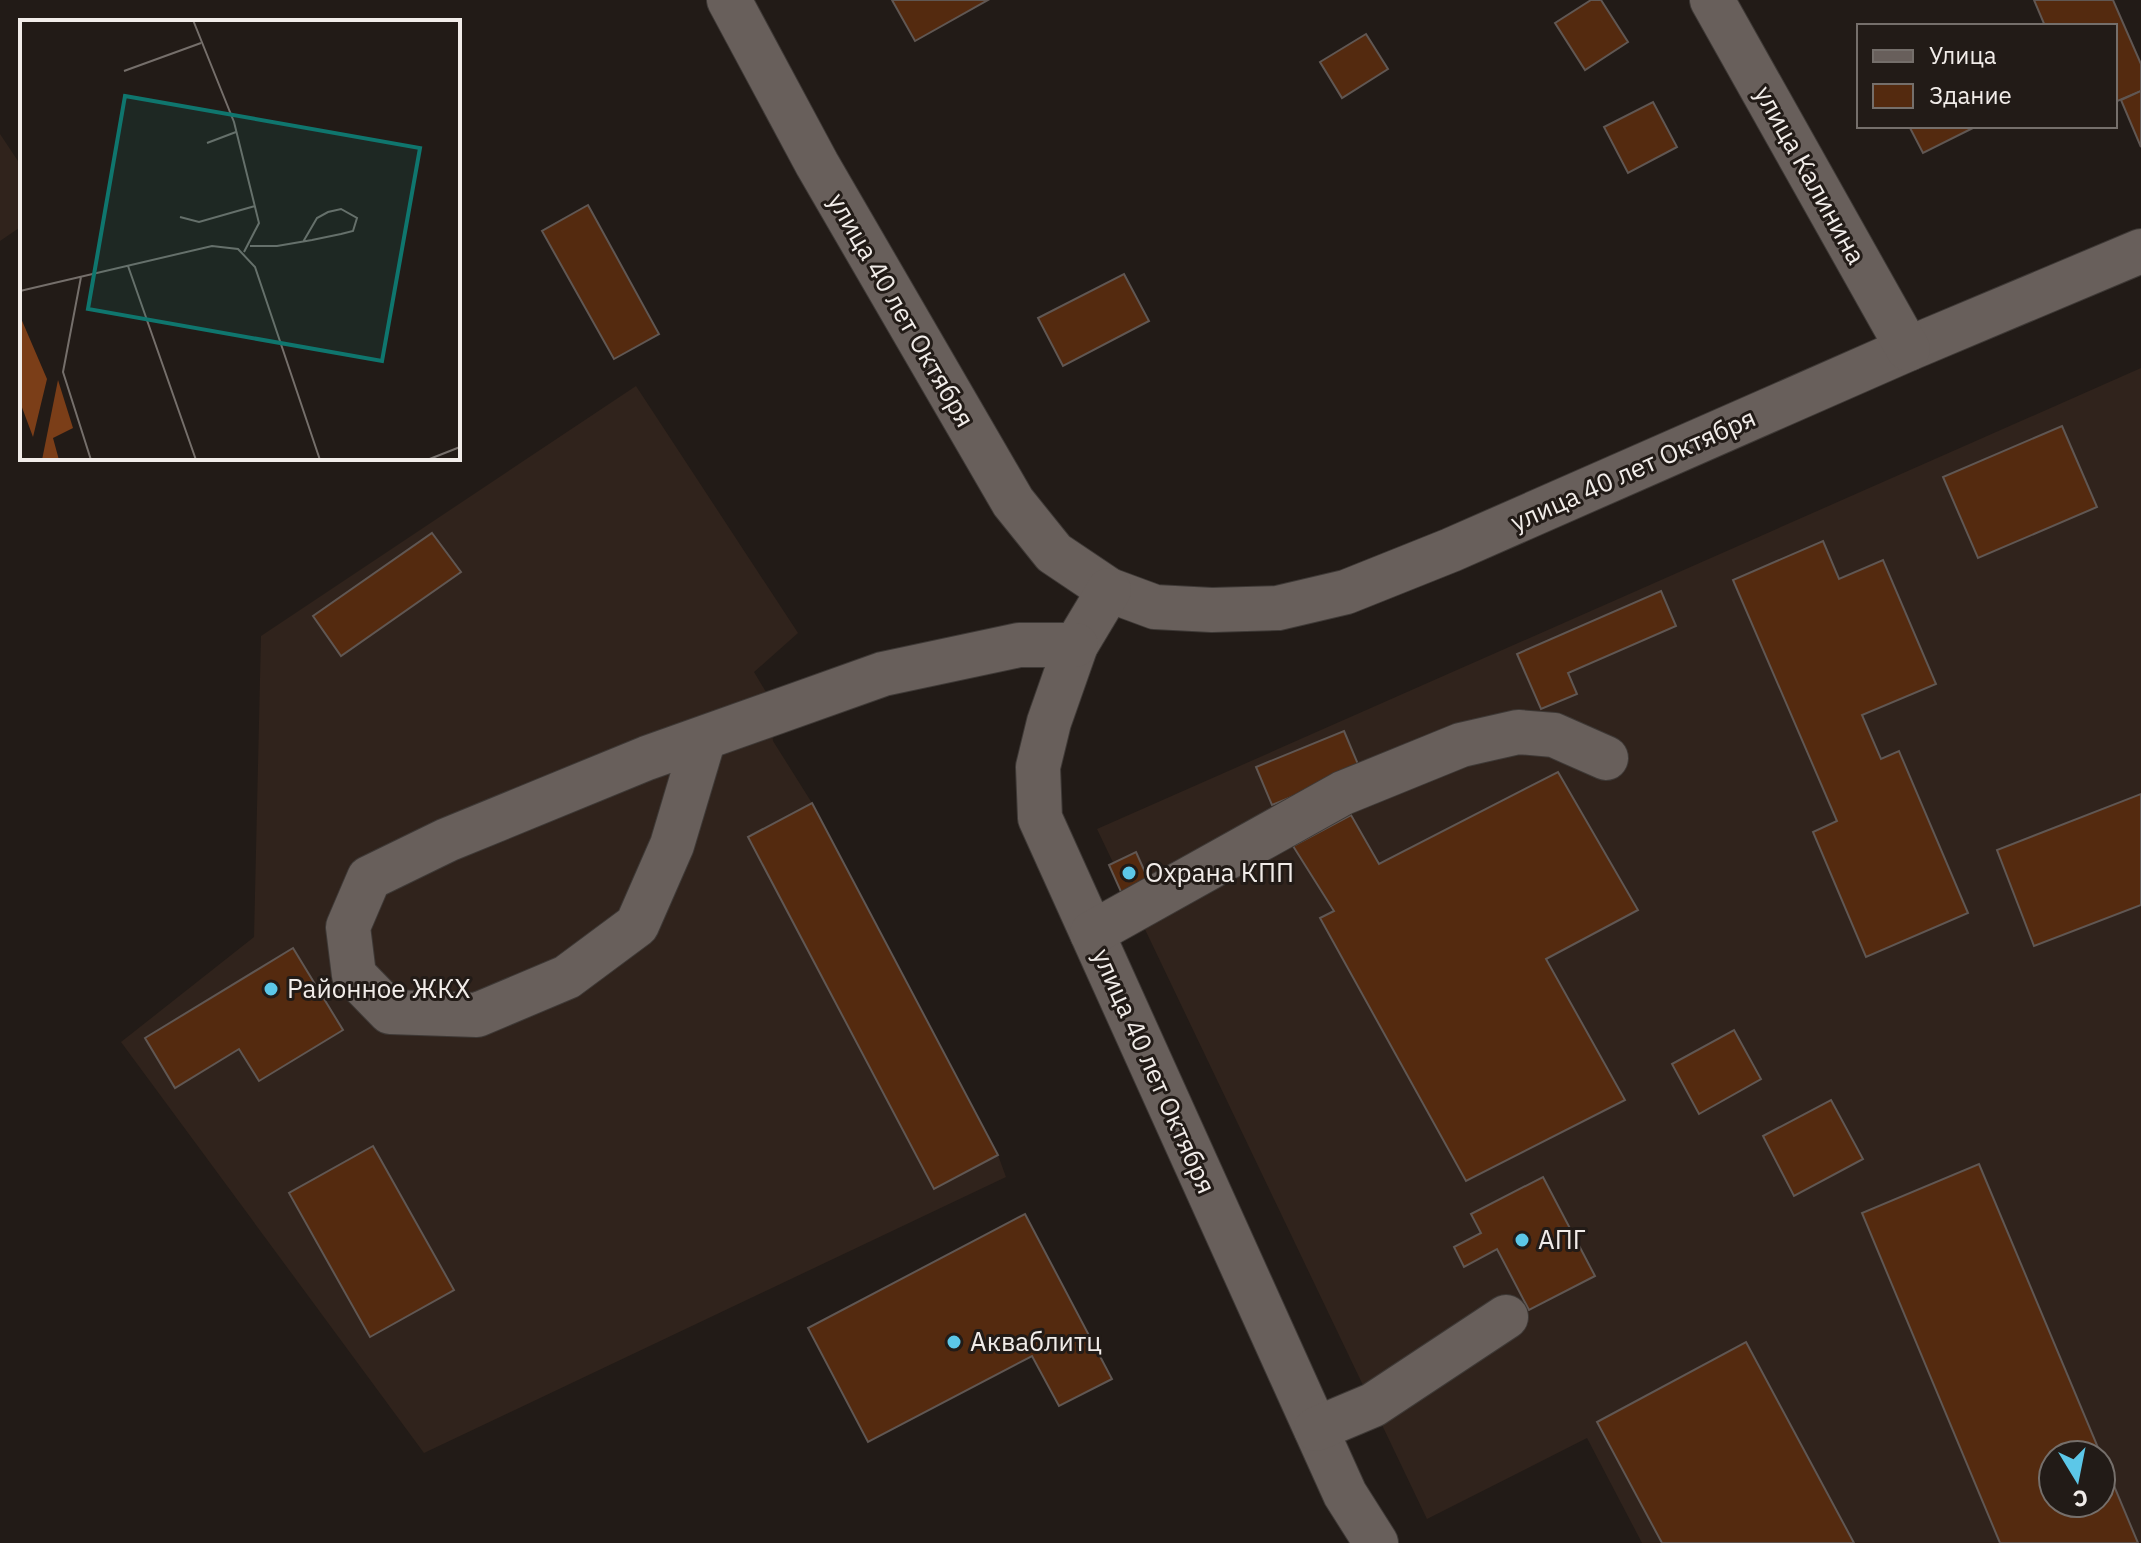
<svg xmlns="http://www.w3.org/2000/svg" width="2141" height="1543" font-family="'IBM Plex Sans',sans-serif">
  <rect width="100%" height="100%" fill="#221b17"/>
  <g fill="#30231c" fill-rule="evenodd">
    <path d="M 0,134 L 22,167 L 22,226 L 0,241 Z"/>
    <path d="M 2141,368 L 2141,1543 L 1642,1543 L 1587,1438 L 1427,1519 L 1097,829 ZM 2053,1455 L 2101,1455 L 2101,1503 L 2053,1503 Z"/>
    <path d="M 636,386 L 798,633 L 754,672 L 769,697 L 773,741 L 812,803 L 998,1155 L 1006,1177 L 424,1453 L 121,1042 L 254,937 L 261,636 Z"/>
  </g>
  <g fill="#542a0f" stroke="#605753" stroke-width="2" fill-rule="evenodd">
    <path d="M 892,0 L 988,0 L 915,41 Z"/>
    <path d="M 1591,0 L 1601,0 L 1628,42 L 1585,70 L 1555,23 Z"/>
    <path d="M 2034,0 L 2113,0 L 2141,64 L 2141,91 L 2115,102 L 2115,26 L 2045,26 Z"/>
    <path d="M 1366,34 L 1388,69 L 1342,98 L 1320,62 Z"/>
    <path d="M 2141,91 L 2141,147 L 2121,100 Z"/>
    <path d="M 1653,102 L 1677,147 L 1628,173 L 1604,127 Z"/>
    <path d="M 1909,126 L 1972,126 L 1973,128 L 1923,153 Z"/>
    <path d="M 588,205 L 659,334 L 614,359 L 542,231 Z"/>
    <path d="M 1124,274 L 1149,321 L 1063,366 L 1038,318 Z"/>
    <path d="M 2062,426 L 2097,507 L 1978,558 L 1943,477 Z"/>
    <path d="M 432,533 L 461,572 L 341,656 L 313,616 Z"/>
    <path d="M 1823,541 L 1839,579 L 1883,560 L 1936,684 L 1862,715 L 1881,759 L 1899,751 L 1968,913 L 1866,957 L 1813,832 L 1837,821 L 1733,580 Z"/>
    <path d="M 1661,591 L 1676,626 L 1568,673 L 1577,694 L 1541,709 L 1517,654 Z"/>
    <path d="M 1344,731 L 1360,769 L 1272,805 L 1256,767 Z"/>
    <path d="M 1558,772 L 1638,910 L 1546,959 L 1625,1100 L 1466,1181 L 1320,918 L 1334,911 L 1293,846 L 1351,815 L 1379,864 Z"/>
    <path d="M 2141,794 L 2141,905 L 2034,946 L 1997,850 Z"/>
    <path d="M 812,803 L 998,1155 L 934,1189 L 748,837 Z"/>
    <path d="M 1136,852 L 1149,881 L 1122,894 L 1109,865 Z"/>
    <path d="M 293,948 L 343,1030 L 259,1081 L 239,1049 L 175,1088 L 145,1038 Z"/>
    <path d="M 1734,1030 L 1761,1079 L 1699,1114 L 1672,1064 Z"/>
    <path d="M 1831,1100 L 1863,1159 L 1794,1196 L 1763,1136 Z"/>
    <path d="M 373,1146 L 454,1290 L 370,1337 L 289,1193 Z"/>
    <path d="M 1979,1164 L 2138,1543 L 2000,1543 L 1862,1213 ZM 2053,1455 L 2101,1455 L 2101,1503 L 2053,1503 Z"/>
    <path d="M 1543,1177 L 1595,1276 L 1529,1310 L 1497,1249 L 1464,1267 L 1454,1247 L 1481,1233 L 1471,1214 Z"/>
    <path d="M 1025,1214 L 1112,1379 L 1059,1406 L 1032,1356 L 868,1442 L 808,1328 Z"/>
    <path d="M 1746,1342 L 1854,1543 L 1662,1543 L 1597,1422 Z"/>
  </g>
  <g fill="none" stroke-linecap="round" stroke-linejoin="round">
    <defs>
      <g id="minor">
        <path d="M 729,0 L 817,164 L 1013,502 L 1054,553 L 1109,590 L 1155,607 L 1212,610 L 1278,608 L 1346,592 L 1451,550 L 1908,349 L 2141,251"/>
        <path d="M 1712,0 L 1908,349"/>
        <path d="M 1109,590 L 1076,645 L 1049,722 L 1038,767 L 1040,818 L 1345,1494 L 1376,1543"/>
        <path d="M 704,738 L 672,845 L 637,925 L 567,977 L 477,1015 L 390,1012 L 354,975 L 348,927 L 369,878 L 447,840 L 647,758 L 883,674 L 1019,645 L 1076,645"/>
        <path d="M 1092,933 L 1343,793 L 1461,745 L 1518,732 L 1554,735 L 1606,758"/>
        <path d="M 1316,1429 L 1373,1405 L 1506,1317"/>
      </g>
    </defs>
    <use href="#minor" stroke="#3e3936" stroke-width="46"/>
    <use href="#minor" stroke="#685f5b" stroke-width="44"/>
  </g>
  <g fill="#5cc7e8" stroke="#221b17" stroke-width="3">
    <circle cx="1129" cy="873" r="8"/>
    <circle cx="271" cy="989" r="8"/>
    <circle cx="1522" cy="1240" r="8"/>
    <circle cx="954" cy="1342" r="8"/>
  </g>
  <g text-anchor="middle" stroke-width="6" stroke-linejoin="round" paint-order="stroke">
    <g font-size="26" fill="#f1ece9" stroke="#221b17">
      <text transform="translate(1810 175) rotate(61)" y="9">улица Калинина</text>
      <text transform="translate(901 310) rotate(60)" y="9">улица 40 лет Октября</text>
      <text transform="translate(1633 470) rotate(-24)" y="9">улица 40 лет Октября</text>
      <text transform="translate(1154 1071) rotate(66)" y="9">улица 40 лет Октября</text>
    </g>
    <g font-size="26" fill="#f1ece9" stroke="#221b17" text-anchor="start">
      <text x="1145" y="882">Охрана КПП</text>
      <text x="287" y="998">Районное ЖКХ</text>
      <text x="1538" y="1249">АПГ</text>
      <text x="970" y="1351">Акваблитц</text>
    </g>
  </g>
  <g transform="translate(20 20)">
    <rect width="440" height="440" fill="#221b17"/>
    <path d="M 0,296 L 27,359 L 13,417 L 0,382 ZM 38,360 L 53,408 L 33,418 L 39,440 L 22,440 Z" fill="#7b3e18"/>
    <path fill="none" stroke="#756f6b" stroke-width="2" d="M 173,0 L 214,102 L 239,203 L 224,232M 104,51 L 181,23M 187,123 L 216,112M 160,197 L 179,202 L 235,186M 230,226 L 257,226 L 292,220 L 321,214 L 333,211 L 337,198 L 321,189 L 308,192 L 297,198 L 283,222M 108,246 L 176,440M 61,257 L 43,352 L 71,440M 0,271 L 192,226 L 218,229 L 235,247 L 300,440M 407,440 L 440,427"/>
    <path fill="#0f766e" fill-opacity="0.15" stroke="#0f766e" stroke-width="4" d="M 105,76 L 400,128 L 362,341 L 68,289 Z"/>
    <rect width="440" height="440" fill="none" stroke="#f1ece9" stroke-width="4"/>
  </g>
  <rect x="1857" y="24" width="260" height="104" fill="#221b17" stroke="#756f6b" stroke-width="2"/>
  <rect x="1873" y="50" width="40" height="12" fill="#685f5b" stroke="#756f6b" stroke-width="2"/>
  <text x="1929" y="64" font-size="24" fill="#f1ece9">Улица</text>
  <rect x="1873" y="84" width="40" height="24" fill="#542a0f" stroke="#756f6b" stroke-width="2"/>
  <text x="1929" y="104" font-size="24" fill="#f1ece9">Здание</text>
  <g transform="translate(2077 1479) rotate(170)"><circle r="38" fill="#221b17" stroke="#756f6b" stroke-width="2"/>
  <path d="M0-6L14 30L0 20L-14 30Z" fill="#5cc7e8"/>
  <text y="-12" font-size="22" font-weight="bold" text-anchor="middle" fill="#f1ece9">С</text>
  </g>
</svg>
